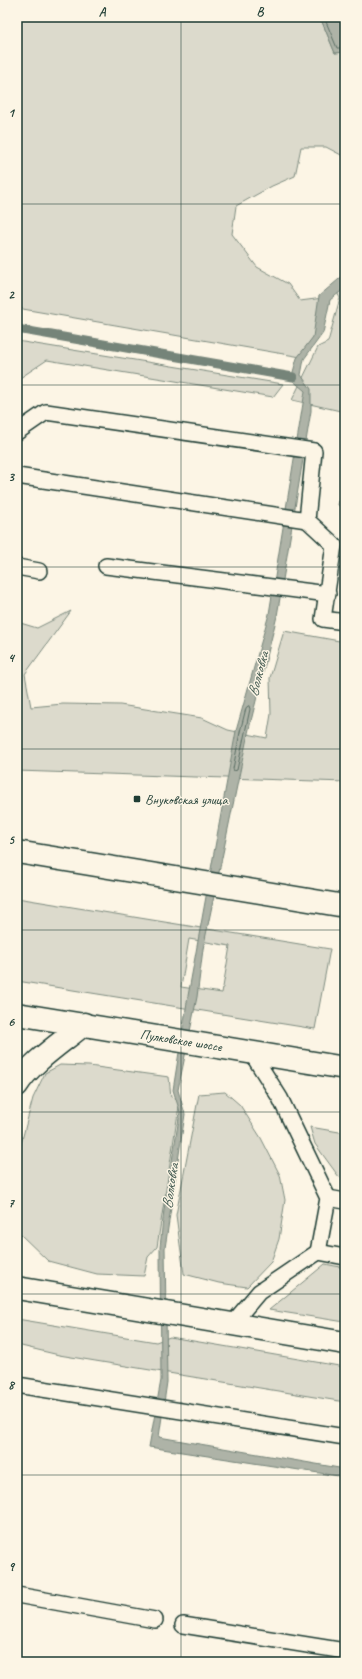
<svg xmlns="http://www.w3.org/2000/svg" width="362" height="1679" font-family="Caveat,sans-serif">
  <rect width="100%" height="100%" fill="#fcf5e5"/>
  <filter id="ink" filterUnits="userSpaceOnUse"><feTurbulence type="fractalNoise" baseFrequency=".025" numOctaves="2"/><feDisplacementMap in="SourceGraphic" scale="8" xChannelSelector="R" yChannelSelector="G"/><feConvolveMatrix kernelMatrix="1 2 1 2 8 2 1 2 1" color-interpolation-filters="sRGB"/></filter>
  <g filter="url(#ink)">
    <g fill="#dcdacc" stroke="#7e8c80" fill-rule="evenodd">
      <path d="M 17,17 L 320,17 L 335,53 L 345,52 L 345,157 L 326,147 L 301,147 L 295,176 L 272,186 L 236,206 L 232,234 L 257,267 L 288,284 L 300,301 L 323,298 L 317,337 L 301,357 L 17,308 Z"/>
      <path d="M 345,281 L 345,412 L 292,400 L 318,347 L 328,342 L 340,298 L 335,289 Z"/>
      <path d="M 17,341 L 283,384 L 273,397 L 47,360 L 17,380 Z"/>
      <path d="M 345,464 L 345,511 L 338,505 Z"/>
      <path d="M 71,611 L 25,674 L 31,707 L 63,704 L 120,705 L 202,718 L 228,730 L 267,738 L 271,714 L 270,678 L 284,631 L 345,642 L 345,782 L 17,771 L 17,622 L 37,628 Z"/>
      <path d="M 17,898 L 330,949 L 315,1029 L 17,981 ZM 189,939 L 230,946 L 222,993 L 181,987 Z"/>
      <path d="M 60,1065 L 89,1066 L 169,1077 L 171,1097 L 180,1100 L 157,1247 L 148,1257 L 144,1276 L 97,1274 L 48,1261 L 19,1233 L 17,1224 L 17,1159 L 33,1098 L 45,1073 Z"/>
      <path d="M 225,1092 L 240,1105 L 261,1138 L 280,1175 L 285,1200 L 279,1239 L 271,1262 L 247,1287 L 219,1283 L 184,1274 L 176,1215 L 199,1094 Z"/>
      <path d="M 310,1127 L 345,1133 L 345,1183 L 339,1177 L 315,1144 Z"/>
      <path d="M 325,1264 L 345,1268 L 345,1322 L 269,1310 Z"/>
      <path d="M 17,1319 L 156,1342 L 170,1337 L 345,1367 L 345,1402 L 59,1355 L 17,1345 Z"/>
    </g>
    <g fill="#aeb3a7" stroke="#758479">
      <path d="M 320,17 L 345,17 L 345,52 L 335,53 Z"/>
      <path d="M 345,274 L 345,288 L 330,300 L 323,333 L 304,359 L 301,375 L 311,389 L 311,411 L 277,616 L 248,733 L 203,949 L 197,997 L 178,1090 L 185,1114 L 165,1248 L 167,1382 L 159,1437 L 345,1469 L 345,1477 L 149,1447 L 161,1380 L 160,1247 L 164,1210 L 180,1112 L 173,1090 L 188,996 L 236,731 L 269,614 L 305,391 L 291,379 L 297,358 L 313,337 L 319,296 Z"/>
    </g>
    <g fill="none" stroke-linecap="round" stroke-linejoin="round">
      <g stroke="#586c62" stroke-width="1">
        <path d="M 324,17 L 337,48 L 345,48"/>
        <path d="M 249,706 L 250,709 L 237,770 L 234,771 L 233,769 L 240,732 L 246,708 Z"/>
      </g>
      <path stroke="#758479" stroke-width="9" d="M 17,329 L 293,377"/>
      <defs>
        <g id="service">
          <path d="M 17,432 L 46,412 L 314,451 L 307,520"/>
          <path d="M 17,476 L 307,520 L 334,545 L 323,619 L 345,622"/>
          <path d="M 106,566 L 328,594"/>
          <path d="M 17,567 L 39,571"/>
          <path d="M 251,1052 L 280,1098 L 328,1198 L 318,1252"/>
          <path d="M 328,1198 L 345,1201"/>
          <path d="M 232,1324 L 259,1292 L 318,1252 L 345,1257"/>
          <path d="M 17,1385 L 345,1437"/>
          <path d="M 17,1595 L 155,1620"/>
          <path d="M 183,1625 L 345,1651"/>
        </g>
        <g id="minor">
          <path d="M 17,1085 C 30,1063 64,1041 84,1024"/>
          <path d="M 17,1288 L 345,1343"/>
        </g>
        <g id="trunk">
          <path d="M 17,852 L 345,906"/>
          <path d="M 17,1014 L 345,1068"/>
        </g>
      </defs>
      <use href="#service" stroke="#1f3d34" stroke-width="18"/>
      <use href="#minor" stroke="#1f3d34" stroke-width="25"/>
      <use href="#trunk" stroke="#1f3d34" stroke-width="25"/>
      <use href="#service" stroke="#fcf5e5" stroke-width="15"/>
      <use href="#minor" stroke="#fcf5e5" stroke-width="22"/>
      <use href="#trunk" stroke="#fcf5e5" stroke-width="22"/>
    </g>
  </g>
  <path fill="none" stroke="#1f3d34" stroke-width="1" stroke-opacity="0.55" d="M 181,17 L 181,1662M 17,204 L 345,204M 17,385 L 345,385M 17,567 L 345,567M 17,749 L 345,749M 17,930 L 345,930M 17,1112 L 345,1112M 17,1294 L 345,1294M 17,1475 L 345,1475"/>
  <rect fill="#1f3d34" stroke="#fcf5e5" stroke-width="1.5" x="133" y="795" width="8" height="8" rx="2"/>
  <g text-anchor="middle" stroke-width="3" stroke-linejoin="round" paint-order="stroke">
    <g font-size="14" fill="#1f3d34" stroke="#fcf5e5" text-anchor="start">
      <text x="145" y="804">Внуковская улица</text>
    </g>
    <g font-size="14" fill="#1f3d34" stroke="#fcf5e5">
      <text transform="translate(181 1040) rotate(9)" y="5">Пулковское шоссе</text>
    </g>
    <g font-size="15" font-style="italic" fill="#435a51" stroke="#fcf5e5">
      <text transform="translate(258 674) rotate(-75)" y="5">Волковка</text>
      <text transform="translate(170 1186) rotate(-81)" y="5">Волковка</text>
    </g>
  </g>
  <rect width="362" height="1679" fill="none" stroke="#fcf5e5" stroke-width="44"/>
  <rect x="22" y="22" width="318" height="1635" fill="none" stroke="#1f3d34" stroke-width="1.5"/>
  <g font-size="13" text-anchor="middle" font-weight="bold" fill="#1f3d34">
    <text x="102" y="16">A</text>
    <text x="260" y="16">B</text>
    <text x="11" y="117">1</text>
    <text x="11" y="299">2</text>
    <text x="11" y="481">3</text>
    <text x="11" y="662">4</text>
    <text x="11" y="844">5</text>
    <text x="11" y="1026">6</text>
    <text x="11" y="1207">7</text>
    <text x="11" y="1389">8</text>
    <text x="11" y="1571">9</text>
  </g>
</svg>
